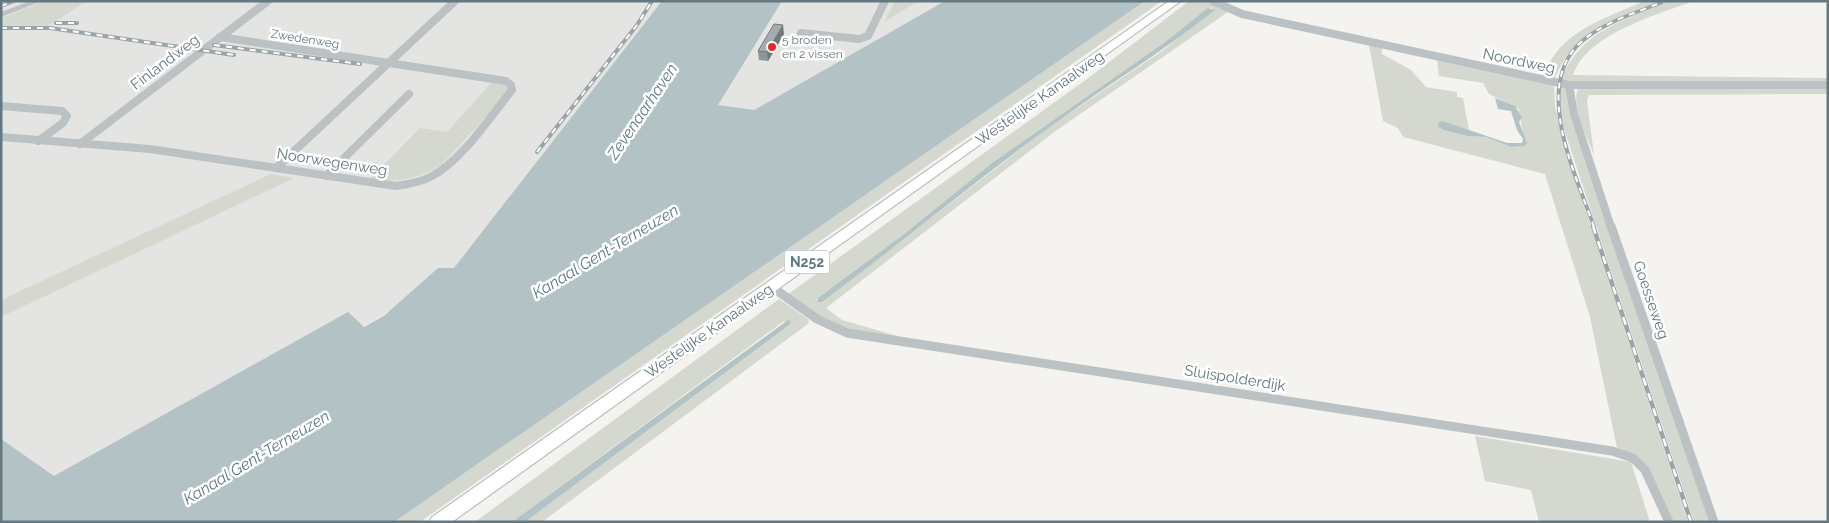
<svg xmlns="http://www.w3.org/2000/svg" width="1829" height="523" font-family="Raleway,sans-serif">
  <rect width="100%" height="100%" fill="#f4f3ef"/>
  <path fill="#e4e4e3" d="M 18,1 L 950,1 L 48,501 L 1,469 L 1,7 Z"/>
  <g fill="#d4d8ce" fill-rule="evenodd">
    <path d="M 45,1 L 87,1 L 46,27 L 1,27 L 1,18 Z"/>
    <path d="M 895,1 L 918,1 L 884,22 Z"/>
    <path d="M 1145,1 L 1162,1 L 420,522 L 394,522 Z"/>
    <path d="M 1189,1 L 1209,1 L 1228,12 L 1057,130 L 826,308 L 842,320 L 911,340 L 839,329 L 787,295 L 1091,76 ZM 1210,7 L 1214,10 L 1162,51 L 1052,125 L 822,302 L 816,300 L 904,234 L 992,163 L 1165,42 Z"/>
    <path d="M 1645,1 L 1659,1 C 1612,20 1572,30 1554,81 L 1543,79 C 1557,31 1604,19 1645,1 Z"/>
    <path d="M 1671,1 L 1694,1 C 1656,15 1587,34 1573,75 L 1828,78 L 1828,85 L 1560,82 C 1580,30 1624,20 1671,1 Z"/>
    <path d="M 1369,45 L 1382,48 L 1382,54 L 1411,70 L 1426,87 L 1457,92 L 1457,97 L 1463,98 L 1469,130 L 1443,121 L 1438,124 L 1443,130 L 1467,136 L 1486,137 L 1511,147 L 1525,146 L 1519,109 L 1489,94 L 1483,83 L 1439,76 L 1437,60 L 1554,84 L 1555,106 L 1565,148 L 1688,522 L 1673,522 L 1641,460 L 1617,448 L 1590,317 L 1545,174 L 1403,137 L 1398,128 L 1383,121 Z"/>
    <path d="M 494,80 L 509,85 L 506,95 L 442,164 C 419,179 398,183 370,179 L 420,128 L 447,132 Z"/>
    <path d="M 1559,85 L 1566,88 L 1711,522 L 1694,522 L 1563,126 L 1559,107 Z"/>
    <path d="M 1828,87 L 1828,94 L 1589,95 L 1587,101 L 1594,155 C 1587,136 1571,108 1578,88 Z"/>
    <path d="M 271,174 L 294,178 L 1,317 L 1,300 Z"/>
    <path d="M 779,299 L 808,319 L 809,323 L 542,522 L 525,522 L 789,325 L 784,321 L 512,522 L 475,522 Z"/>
    <path d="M 1475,436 L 1631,462 L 1650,522 L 1539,522 L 1531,490 L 1485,481 Z"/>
  </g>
  <g fill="#b3c2c4">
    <path d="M 662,1 L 782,1 L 718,105 L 754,110 L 945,1 L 1145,1 L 394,522 L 1,522 L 1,439 L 54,476 L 348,312 L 364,327 L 385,315 L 438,268 L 454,268 Z"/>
    <path d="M 1208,8 L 1215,10 C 1163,52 1107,85 1054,124 C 975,181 900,244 822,302 L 817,302 L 818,298 L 904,234 L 992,163 L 1165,42 Z"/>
    <path d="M 1495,98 L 1515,106 L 1522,117 L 1519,122 L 1527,143 L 1525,146 L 1511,147 L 1486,137 L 1467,136 L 1443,130 L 1438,126 L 1439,122 L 1443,121 L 1507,143 L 1522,143 L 1523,139 L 1517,130 L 1511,111 L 1498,109 Z"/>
    <path d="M 788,320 L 791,321 L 789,325 L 525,522 L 512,522 Z"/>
  </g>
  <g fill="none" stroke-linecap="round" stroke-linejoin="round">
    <defs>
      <path id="primary" d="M 1169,1 L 1181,1 L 452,522 L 429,522 L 432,517 Z"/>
    </defs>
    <use href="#primary" stroke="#afb5b7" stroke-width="2"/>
    <g stroke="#bcc1c3" stroke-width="8">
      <path d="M 1213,1 L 1242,14 L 1569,85 L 1828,85"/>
      <path d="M 801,33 L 859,39 L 868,36 L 885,1"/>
      <path d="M 1569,85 L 1574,114 L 1611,227"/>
      <path d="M 1,106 L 62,111 L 67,116 L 63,123 L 38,141"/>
      <path d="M 1,137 L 150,149 L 396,186 C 407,184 419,183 430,177 C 461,162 490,117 512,90 L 511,85 L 506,81 L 220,37"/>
      <path d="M 80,144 L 268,1"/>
      <path d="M 276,168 L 455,1"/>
      <path d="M 326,176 L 409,94"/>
    </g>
    <g stroke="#bcc1c3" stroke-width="9">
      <path d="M 1611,226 L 1714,522"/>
      <path d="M 772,287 L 817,319 L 847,333 L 1612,451 L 1633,458 L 1645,470 L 1669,522"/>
    </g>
    <path fill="#bcc1c3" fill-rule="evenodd" d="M 30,1 L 42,1 L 1,17 L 1,12 Z"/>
    <use href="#primary" fill="#fff" fill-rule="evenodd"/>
    <defs>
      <g id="rail-far1">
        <path d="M 1,6 L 14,1"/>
        <path d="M 56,23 L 77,23"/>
        <path d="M 1,28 L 50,28 L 234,55"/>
        <path d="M 214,45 L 360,64"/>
        <path d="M 537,152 L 637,25 L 652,1"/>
        <path d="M 1594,227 C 1577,177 1534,92 1577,46 C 1599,23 1636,13 1665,1"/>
      </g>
      <path id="rail" d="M 1593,226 L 1691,522"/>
    </defs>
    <use href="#rail-far1" stroke="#9ba4a7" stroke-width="4"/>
    <use href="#rail" stroke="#9ba4a7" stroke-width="4.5"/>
    <use href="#rail-far1" stroke="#fff" stroke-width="2" stroke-dasharray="6" stroke-linecap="butt"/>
    <use href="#rail" stroke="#fff" stroke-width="2.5" stroke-dasharray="8" stroke-linecap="butt"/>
  </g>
  <path fill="#8c9597" d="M 784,34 L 768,61 L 759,60 L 758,51 Z"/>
  <path fill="#72797b" d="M 783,25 L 784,34 L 768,61 L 767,52 Z"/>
  <path fill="#a3adb0" stroke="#72797b" d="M 774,24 L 783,25 L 767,52 L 758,51 Z"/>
  <circle fill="#e02c23" stroke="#fff" stroke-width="2" cx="772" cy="47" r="5"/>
  <g text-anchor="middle" stroke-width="5" stroke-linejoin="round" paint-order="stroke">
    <g font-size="12" fill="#637880" stroke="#fff">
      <text transform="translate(305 39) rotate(9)" y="4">Zwedenweg</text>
    </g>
    <g font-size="12" fill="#637880" stroke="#fff" text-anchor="start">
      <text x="782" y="44">5 broden<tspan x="782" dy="14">en 2 vissen</tspan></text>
    </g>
    <rect fill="#fff" stroke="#92a0a6" stroke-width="1" x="784.5" y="250.5" width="45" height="23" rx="4"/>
    <g font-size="14" font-weight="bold" fill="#637880">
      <text x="807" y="267">N252</text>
    </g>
    <g font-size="15" fill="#637880" stroke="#fff">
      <text transform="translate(1519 61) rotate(12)" y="5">Noordweg</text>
      <text transform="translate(165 62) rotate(-37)" y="5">Finlandweg</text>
      <text transform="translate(1040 98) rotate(-35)" y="5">Westelijke Kanaalweg</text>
      <text transform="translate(332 162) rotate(9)" y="5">Noorwegenweg</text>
      <text transform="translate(1651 300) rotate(71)" y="5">Goesseweg</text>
      <text transform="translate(709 331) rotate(-35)" y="5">Westelijke Kanaalweg</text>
      <text transform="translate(1235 378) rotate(9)" y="5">Sluispolderdijk</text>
    </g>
    <g font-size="16" font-style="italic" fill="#5f7b7e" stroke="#fff">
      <text transform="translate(642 111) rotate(-56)" y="6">Zevenaarhaven</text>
      <text transform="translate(605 251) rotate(-31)" y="6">Kanaal Gent-Terneuzen</text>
      <text transform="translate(256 457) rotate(-31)" y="6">Kanaal Gent-Terneuzen</text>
    </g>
  </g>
  <rect width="1829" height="523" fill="none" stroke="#637880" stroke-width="5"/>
</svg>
